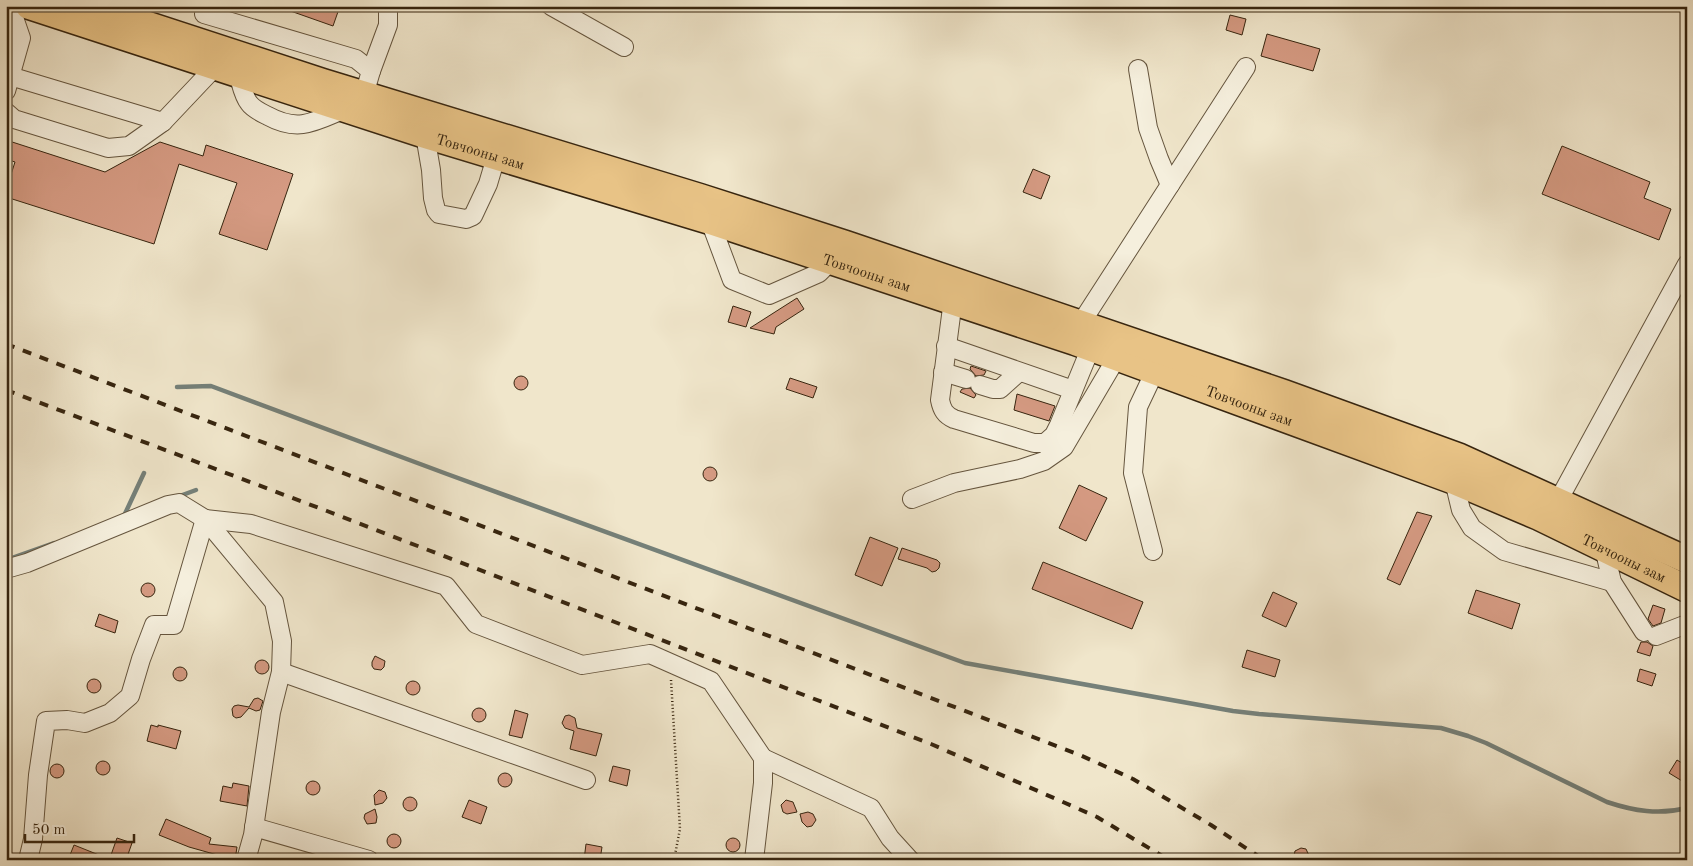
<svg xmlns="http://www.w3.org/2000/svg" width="1693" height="866" font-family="'Old Standard TT',serif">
  <rect width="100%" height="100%" fill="#f0e6cb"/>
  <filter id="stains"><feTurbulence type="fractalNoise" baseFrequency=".004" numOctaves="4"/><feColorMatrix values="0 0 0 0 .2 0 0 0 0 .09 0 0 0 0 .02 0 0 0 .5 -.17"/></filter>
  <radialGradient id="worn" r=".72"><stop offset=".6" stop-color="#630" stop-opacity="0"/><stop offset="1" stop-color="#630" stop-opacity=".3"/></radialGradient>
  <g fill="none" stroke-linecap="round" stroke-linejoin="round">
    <g stroke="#758079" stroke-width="4.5">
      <path d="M 177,387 L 211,386 L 447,474 L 965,663 L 1233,711 L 1259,714 L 1441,728 L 1468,736 L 1486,743 L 1607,802 C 1634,811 1659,815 1687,808"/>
      <path d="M 177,497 L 196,490"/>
      <path d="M 123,518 L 144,473"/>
      <path d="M 6,560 L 54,543"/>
    </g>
  </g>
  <g fill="#d59a82" stroke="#37250f">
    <path d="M 283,6 L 340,6 L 333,26 L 282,8 Z"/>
    <path d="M 1230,15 L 1246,19 L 1242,35 L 1226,30 Z"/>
    <path d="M 1267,34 L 1320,49 L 1313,71 L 1261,56 Z"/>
    <path d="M 6,140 L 105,172 L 160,142 L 203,156 L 206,145 L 293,174 L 267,250 L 219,234 L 237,183 L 179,164 L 154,244 L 6,197 L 6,190 L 15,162 L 6,159 Z"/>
    <path d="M 1562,146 L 1650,182 L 1644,198 L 1671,209 L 1659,240 L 1542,194 Z"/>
    <path d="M 1033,169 L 1050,176 L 1041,199 L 1023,192 Z"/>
    <path d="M 797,298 L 804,309 L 776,327 L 774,334 L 750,328 Z"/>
    <path d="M 733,306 L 751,312 L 746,327 L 728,322 Z"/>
    <path d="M 971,366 L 986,371 L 984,375 L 976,376 L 970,369 Z"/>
    <circle cx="521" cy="383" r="7"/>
    <path d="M 790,378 L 817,387 L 813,398 L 786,389 Z"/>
    <path d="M 970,388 L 976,395 L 974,398 L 960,392 L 962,389 Z"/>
    <path d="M 1017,394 L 1055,406 L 1049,421 L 1014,410 Z"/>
    <circle cx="710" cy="474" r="7"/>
    <path d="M 1079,485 L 1107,498 L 1086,541 L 1059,528 Z"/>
    <path d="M 1417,512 L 1432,516 L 1400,585 L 1387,579 Z"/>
    <path d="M 870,537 L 898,548 L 882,586 L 855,575 Z"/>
    <path d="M 902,548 L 937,560 L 940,563 L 939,568 L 936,571 L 932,572 L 927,568 L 898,559 Z"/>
    <path d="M 1043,562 L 1143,602 L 1132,629 L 1032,589 Z"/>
    <circle cx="148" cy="590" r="7"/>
    <path d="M 1476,590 L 1520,604 L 1512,629 L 1468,613 Z"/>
    <path d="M 1273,592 L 1297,603 L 1286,627 L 1262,616 Z"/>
    <path d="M 1653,605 L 1665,609 L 1661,623 L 1653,626 L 1648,619 Z"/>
    <path d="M 99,614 L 118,621 L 115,633 L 95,626 Z"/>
    <path d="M 1641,642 L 1647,642 L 1653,646 L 1650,656 L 1637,652 Z"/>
    <path d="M 1247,650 L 1280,660 L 1275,677 L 1242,667 Z"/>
    <path d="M 375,656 L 385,661 L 384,667 L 381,670 L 374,669 L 372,666 L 372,662 Z"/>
    <circle cx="262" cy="667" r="7"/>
    <circle cx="180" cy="674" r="7"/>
    <path d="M 1640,669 L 1656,674 L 1652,686 L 1637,681 Z"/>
    <circle cx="94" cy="686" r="7"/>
    <circle cx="413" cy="688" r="7"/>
    <path d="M 258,698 L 263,701 L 260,710 L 256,711 L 249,708 L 241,717 L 236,718 L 233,716 L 232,709 L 234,706 L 238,705 L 249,707 L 254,699 Z"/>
    <circle cx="479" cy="715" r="7"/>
    <path d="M 515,710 L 528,714 L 522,738 L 509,735 Z"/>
    <path d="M 569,715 L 575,718 L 577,728 L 602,734 L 596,756 L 570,749 L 574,731 L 565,728 L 562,723 L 565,716 Z"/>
    <path d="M 151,725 L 158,727 L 158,725 L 181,731 L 176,749 L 147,741 Z"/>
    <path d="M 1677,760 L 1687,766 L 1687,784 L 1669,773 Z"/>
    <circle cx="103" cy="768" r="7"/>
    <circle cx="57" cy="771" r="7"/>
    <path d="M 613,766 L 630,770 L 627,786 L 609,781 Z"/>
    <circle cx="505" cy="780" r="7"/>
    <circle cx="313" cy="788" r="7"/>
    <path d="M 233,783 L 249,786 L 247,806 L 220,801 L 223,786 L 232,788 Z"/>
    <path d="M 379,790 L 385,792 L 387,798 L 383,803 L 375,805 L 374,795 Z"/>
    <circle cx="410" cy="804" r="7"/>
    <path d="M 469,800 L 487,807 L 481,824 L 462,817 Z"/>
    <path d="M 786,800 L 793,802 L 797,812 L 787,814 L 783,812 L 781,805 Z"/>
    <path d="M 375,809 L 377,817 L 376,823 L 367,824 L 364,818 L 365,814 Z"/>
    <path d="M 808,812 L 813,814 L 816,820 L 812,826 L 807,827 L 802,822 L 800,814 Z"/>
    <path d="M 166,819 L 211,838 L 209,844 L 237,847 L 235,860 L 221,860 L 221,856 L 189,847 L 159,835 Z"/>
    <circle cx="394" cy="841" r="7"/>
    <circle cx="733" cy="845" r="7"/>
    <path d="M 117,838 L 132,843 L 126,860 L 111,855 Z"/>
    <path d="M 586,844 L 602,847 L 600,860 L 584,860 Z"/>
    <path d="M 74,845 L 109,859 L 109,860 L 68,860 Z"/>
    <path d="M 1301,848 L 1306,849 L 1311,860 L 1293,860 L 1295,851 Z"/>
  </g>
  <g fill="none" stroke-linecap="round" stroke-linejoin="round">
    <defs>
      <g id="minor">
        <path d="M 551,6 L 624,47"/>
        <path d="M 204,14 L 356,59 L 371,71 L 364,95"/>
        <path d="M 1138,69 L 1148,128 L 1159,159 L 1170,185"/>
        <path d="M 371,71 L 388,25 L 388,6"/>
        <path d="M 238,74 C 241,83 243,96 249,103 C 253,109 262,113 268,116 C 299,133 316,121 345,109"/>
        <path d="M 10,76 L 163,122"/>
        <path d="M 6,91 L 21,38 L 10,6"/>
        <path d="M 6,112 L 14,119 L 108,148 L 129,146 L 163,122 L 215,67"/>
        <path d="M 425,135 L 431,170 L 433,198 L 436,210 L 439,214 L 466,219 L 473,216 L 488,184 L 496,157"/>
        <path d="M 710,221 L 732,280 L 769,295 L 819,273 L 832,260"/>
        <path d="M 953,300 L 940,400 C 942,410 945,415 954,419 L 1034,443 L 1045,443 L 1054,435 L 1059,425 L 1091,347"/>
        <path d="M 1081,323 L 1246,67"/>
        <path d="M 946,346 L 1073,390"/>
        <path d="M 943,372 L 966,379"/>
        <path d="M 980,385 L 993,389 L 1000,389 L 1019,372"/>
        <path d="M 1454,481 L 1461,510 L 1472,528 L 1504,551 L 1612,582"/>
        <path d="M 912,499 L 954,483 L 1020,469 L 1044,461 L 1064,447 L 1117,357"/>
        <path d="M 1558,501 L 1687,264"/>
        <path d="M 205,519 L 251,524 L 446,586 L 476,624 L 582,665 L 650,654 L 711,681 L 763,758 L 763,783 L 754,860"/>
        <path d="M 1604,548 L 1612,582 L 1644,632"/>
        <path d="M 1153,551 L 1133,473 L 1138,407 L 1155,371"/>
        <path d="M 6,569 L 27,563 L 168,505 L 179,503 L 205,519 L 274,602 L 282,641 L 281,672 L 271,712 L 253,835 L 246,860"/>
        <path d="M 1656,636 L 1687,624"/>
        <path d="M 281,672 L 586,780"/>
        <path d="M 763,758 L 871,808 L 890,838 L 910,860"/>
        <path d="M 254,827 L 369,860"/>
        <path d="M 28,860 L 33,839 L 38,775 L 46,721 L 67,720 L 85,723 L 110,713 L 130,696 L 141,659 L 154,625 L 174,625 L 205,519"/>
      </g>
      <g id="highway">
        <path id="s1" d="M 29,6 L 425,135 L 710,221 L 1075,342 L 1454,481 L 1539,517 L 1687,589"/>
        <path d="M 90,6 L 323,82 L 700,197 L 846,244 L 1284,393 L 1460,457 L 1687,560"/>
      </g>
    </defs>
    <use href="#minor" stroke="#65553e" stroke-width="20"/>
    <use href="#highway" stroke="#37250f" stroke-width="29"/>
    <path stroke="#37250f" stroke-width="2.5" stroke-dasharray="1 2.5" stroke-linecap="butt" d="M 671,680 L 680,829 L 674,860"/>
    <use href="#minor" stroke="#f5efdd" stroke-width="18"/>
    <use href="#highway" stroke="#e8c386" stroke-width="26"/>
    <g stroke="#37250f" stroke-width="4" stroke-dasharray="9 9" stroke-linecap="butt">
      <path d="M 1654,6 L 1662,9"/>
      <path d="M 6,344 L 1080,755 L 1133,779 L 1211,825 L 1264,860"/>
      <path d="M 6,390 L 327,511 L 931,744 L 1097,817 L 1169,860"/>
    </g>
  </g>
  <g text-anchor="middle" stroke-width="5" stroke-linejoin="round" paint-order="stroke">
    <g font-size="15" fill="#37250f" stroke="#f5efdd">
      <text dy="5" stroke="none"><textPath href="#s1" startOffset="474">Товчооны зам</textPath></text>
      <text dy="5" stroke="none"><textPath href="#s1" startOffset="879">Товчооны зам</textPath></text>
      <text dy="5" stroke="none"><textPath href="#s1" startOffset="1284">Товчооны зам</textPath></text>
      <text dy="5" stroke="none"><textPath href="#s1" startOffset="1689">Товчооны зам</textPath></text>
    </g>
  </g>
  <rect width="1693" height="866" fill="none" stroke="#f0e6cb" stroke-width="25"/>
  <rect x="8" y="8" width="1678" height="851" fill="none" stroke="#37250f" stroke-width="2.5"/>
  <rect x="12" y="12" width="1668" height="841" fill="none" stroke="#37250f"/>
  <path d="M25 834v8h109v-8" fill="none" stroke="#37250f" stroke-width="2.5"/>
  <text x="32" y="834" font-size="15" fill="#37250f" stroke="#f5efdd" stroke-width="4" paint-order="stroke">50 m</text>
  <rect width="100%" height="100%" filter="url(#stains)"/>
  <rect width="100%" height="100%" fill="url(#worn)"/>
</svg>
